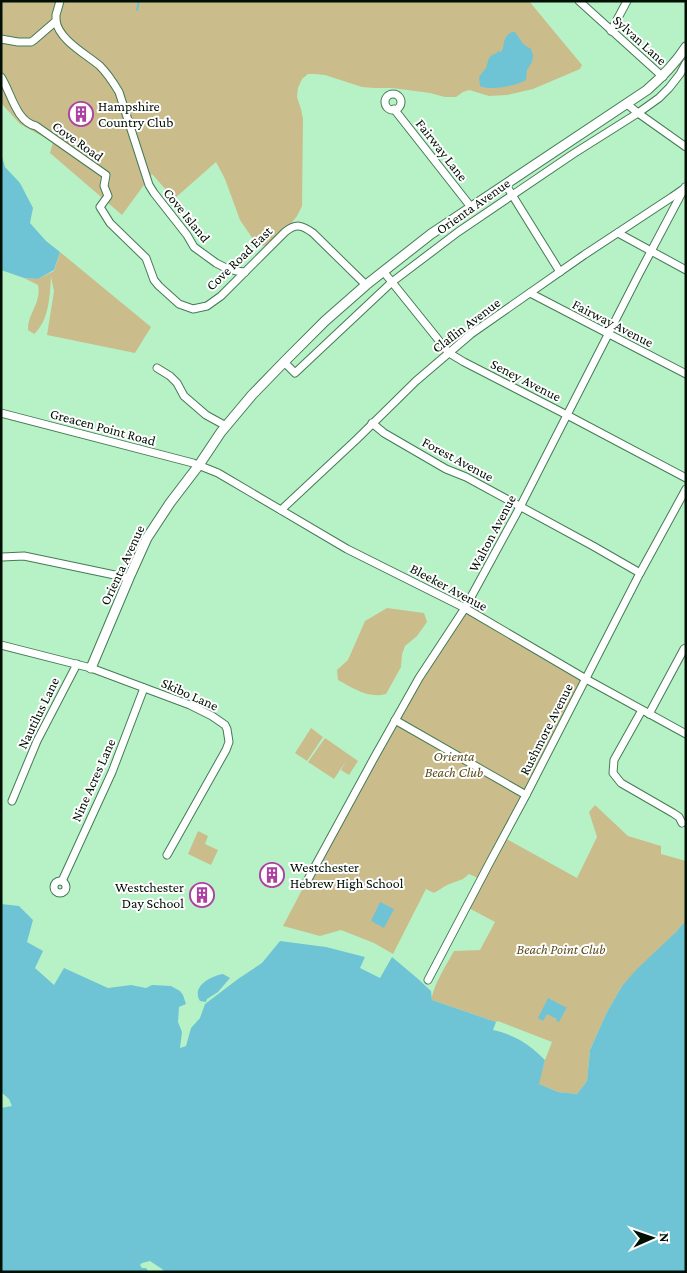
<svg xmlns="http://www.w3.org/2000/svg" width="687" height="1273" font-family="'Crimson Pro',serif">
  <rect width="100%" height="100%" fill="#b7f2c6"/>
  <g fill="#cbbc8c">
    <path d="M 1,1 L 529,1 L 582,65 L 580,69 L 533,89 L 507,95 L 489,96 L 469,90 L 463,92 L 456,97 L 445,97 L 430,93 L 392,88 L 374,88 L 362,87 L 325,75 L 315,74 L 308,74 L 302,79 L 298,88 L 297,97 L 301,109 L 303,119 L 302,206 L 297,216 L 290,225 L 277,235 L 267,245 L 262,246 L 257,245 L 240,220 L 225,179 L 216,162 L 174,199 L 152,174 L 122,215 L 50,153 L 53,142 L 20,124 L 1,103 Z"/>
    <path d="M 60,252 L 151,327 L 135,353 L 47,335 L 54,291 L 51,277 C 50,295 49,321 34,334 L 28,330 C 27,314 42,303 38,285 L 24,278 L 38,279 L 54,271 Z"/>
    <path d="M 387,608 L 424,613 L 427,622 L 417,636 L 405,646 L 402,654 L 401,667 L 386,694 C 368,699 353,688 338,680 L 337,670 L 348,660 L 365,621 Z"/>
    <path d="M 463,609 L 584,679 L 501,836 L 577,878 L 597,837 L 589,812 L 595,805 L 628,836 L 661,846 L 661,854 L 686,861 L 686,920 L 676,932 L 622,986 L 607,1012 L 590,1050 L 587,1081 L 577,1094 L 558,1092 L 538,1084 L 545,1060 L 552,1042 L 498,1021 L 496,1022 L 432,1000 C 431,989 448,962 454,951 L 480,950 L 495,922 L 465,906 L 478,878 L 469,874 L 463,879 L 447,885 L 434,893 L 426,889 L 393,954 L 374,943 L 341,930 L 320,936 L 283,926 L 390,723 Z"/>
    <path d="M 311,728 L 323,737 L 307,761 L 295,753 Z"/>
    <path d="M 325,738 L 358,761 L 349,775 L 341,770 L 346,761 L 334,779 L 308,762 Z"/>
    <path d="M 198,831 L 208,836 L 205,844 L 218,850 L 211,865 L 188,854 Z"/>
  </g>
  <g fill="#6ec4d5">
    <path d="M 512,32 L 515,32 L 523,44 L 531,49 L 533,55 L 532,62 L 527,70 L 526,80 C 516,86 490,91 480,86 L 479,77 L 486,68 L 489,58 L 492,55 L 497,53 L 498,51 L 501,52 C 506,44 501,38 512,32 Z"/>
    <path d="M 1,153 L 5,167 L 20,183 L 33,208 L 30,223 L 46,241 L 60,252 L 54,270 L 38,279 L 24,278 L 1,270 Z"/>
    <path d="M 380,902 L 394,909 L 384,928 L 371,921 Z"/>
    <path d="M 1,904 L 19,906 L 33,920 L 27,942 L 43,951 L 35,968 L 54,985 L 64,968 L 108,988 L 131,985 L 146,988 L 152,985 L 171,986 L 180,991 L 183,995 L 186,1004 L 179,1007 L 178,1022 L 182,1032 L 180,1048 L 186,1046 L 191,1028 L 200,1018 L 205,1004 L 238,979 L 262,963 L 280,941 L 326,947 L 365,957 L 360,968 L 380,978 L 392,957 L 417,978 L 431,991 L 432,1000 L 496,1022 L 493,1030 C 515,1035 529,1044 545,1060 L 539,1084 L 558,1092 L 577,1094 L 587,1081 L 590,1050 L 607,1012 L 622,986 L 636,970 L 676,932 L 686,920 L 686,1272 L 165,1272 L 162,1269 L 150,1261 L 142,1263 L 140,1265 L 142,1268 L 146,1268 L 149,1272 L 1,1272 L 1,1108 L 12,1106 L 9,1099 L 1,1092 Z"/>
    <path d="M 223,974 L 230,978 L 218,992 L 207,999 L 206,1002 L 200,1001 C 191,986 211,976 223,974 Z"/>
    <path d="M 548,998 L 565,1007 L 567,1007 L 559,1022 L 556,1021 L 557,1019 L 547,1014 L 543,1021 L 538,1018 Z"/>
  </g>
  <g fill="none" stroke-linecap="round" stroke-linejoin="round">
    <path stroke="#6ec4d5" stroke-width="2" d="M 137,10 L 139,1"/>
    <defs>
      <g id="minor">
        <path d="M 579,1 L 663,77"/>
        <path d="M 56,21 C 59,40 86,54 100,66 C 108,74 113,82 119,92 L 149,185 L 154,193 L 187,235 L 194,247 L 216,263 L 226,268 L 236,271 L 245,272"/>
        <path d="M 611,31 L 627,1"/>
        <path d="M 1,39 L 18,42 L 31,42 L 34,40 L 56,21 L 56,15 L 60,1"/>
        <path d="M 1,77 C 11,92 16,122 36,126 L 106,175 L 104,186 L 108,196 L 100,207 L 110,223 L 146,258 L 154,280 L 159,286 L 179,304 L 193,309 L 207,306 L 221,296 L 285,232 C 296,223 302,225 313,233 L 366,285"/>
        <circle cx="393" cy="102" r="8"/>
        <path d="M 627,104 L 638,113 L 686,147"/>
        <path d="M 394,109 L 471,207"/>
        <path d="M 506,185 L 560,272"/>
        <path d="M 618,233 L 686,270"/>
        <path d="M 383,271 L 449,353 L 464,362 L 567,415 L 686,478"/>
        <path d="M 530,293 L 686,374"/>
        <path d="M 284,362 L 295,373 L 392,282 L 458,232 L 573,154 L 638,113 L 659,98 L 669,88 L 680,74 L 686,63"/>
        <path d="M 157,368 L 170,376 L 177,383 L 184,396 L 206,415 L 226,426"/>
        <path d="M 1,413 L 193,463 L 218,473 L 347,549 L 465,608 L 586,679 L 686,734"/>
        <path d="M 372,423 L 384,433 L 446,469 L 466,477 L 593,546 L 640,573"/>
        <path d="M 281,510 L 357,439 L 416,381 L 471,334 L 584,255 L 672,197 L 682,190"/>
        <path d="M 2,557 L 24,556 L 129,578"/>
        <path d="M 1,645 L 91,668 L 190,705 L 212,716 L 225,725 L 227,729 L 229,742 L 226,750 L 167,855"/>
        <path d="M 642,710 L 614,760 L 613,773 L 621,783 L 673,813 L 679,817 L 682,823"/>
        <path d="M 649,714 L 684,649 L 686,648"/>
        <path d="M 395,720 L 526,795"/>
        <path d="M 12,801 L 37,741 L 77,664"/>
        <circle cx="60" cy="887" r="6"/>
        <path d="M 62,881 L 112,772 L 144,688"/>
        <path d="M 306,883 L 374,758 L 419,678 L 465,608 L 483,575 L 520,507 L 639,274 L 685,187"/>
        <path d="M 428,980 L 490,862 L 526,795 L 640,573 L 686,489"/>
      </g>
      <path id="tertiary" d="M 91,668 L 129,578 L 147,538 L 170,503 L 199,465 L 221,432 L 252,395 L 284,362 L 325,321 L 366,285 L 431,234 L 647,90 C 662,77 675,64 686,47"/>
    </defs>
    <use href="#minor" stroke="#447b55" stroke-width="9"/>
    <use href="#tertiary" stroke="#447b55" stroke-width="11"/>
    <use href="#minor" stroke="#fff" stroke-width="7"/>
    <use href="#tertiary" stroke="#fff" stroke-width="9"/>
  </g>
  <defs>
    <symbol id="building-ring" viewBox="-11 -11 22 22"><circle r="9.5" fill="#fff" stroke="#ad41a1" stroke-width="1.5"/><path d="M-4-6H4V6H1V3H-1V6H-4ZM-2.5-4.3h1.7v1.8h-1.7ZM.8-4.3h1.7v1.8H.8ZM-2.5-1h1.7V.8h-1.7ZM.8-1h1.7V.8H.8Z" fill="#ad41a1"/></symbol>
  </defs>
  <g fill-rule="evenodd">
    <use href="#building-ring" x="67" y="100" width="28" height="28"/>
    <use href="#building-ring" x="258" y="861" width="28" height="28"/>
    <use href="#building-ring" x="188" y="881" width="28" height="28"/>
  </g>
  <g text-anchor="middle" stroke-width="4" stroke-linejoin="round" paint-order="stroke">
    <g font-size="14" fill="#001004" stroke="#fff">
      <text transform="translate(640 40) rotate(42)" y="5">Sylvan Lane</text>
      <text transform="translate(78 141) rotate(35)" y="5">Cove Road</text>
      <text transform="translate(442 150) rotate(52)" y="5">Fairway Lane</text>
      <text transform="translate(473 206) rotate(-35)" y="5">Orienta Avenue</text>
      <text transform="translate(187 215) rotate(51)" y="5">Cove Island</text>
      <text transform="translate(239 258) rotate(-44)" y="5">Cove Road East</text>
      <text transform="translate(613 323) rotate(27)" y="5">Fairway Avenue</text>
      <text transform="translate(466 325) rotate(-37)" y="5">Claflin Avenue</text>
      <text transform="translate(526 380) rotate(27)" y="5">Seney Avenue</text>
      <text transform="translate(103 427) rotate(15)" y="5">Greacen Point Road</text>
      <text transform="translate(458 459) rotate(28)" y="5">Forest Avenue</text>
      <text transform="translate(492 533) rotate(-62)" y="5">Walton Avenue</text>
      <text transform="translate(122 565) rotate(-65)" y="5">Orienta Avenue</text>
      <text transform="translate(449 587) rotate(28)" y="5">Bleeker Avenue</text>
      <text transform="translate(190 694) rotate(24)" y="5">Skibo Lane</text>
      <text transform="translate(38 713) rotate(-64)" y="5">Nautilus Lane</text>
      <text transform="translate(546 729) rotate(-63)" y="5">Rushmore Avenue</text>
      <text transform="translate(93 780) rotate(-66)" y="5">Nine Acres Lane</text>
    </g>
    <g font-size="14" fill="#001004" stroke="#fff" text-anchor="start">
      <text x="98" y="111">Hampshire<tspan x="98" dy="16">Country Club</tspan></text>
      <text x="290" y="872">Westchester<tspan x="290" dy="16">Hebrew High School</tspan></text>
      <text x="184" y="892" text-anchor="end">Westchester<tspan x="184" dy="16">Day School</tspan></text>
    </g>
    <g font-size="14" font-style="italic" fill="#5e4f1e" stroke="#fff">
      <text x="454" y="761">Orienta<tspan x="454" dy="16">Beach Club</tspan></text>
      <text x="561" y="954">Beach Point Club</text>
    </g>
  </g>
  <rect width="687" height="1273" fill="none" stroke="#001004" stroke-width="5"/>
  <g transform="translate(652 1238) rotate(88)" stroke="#ffffff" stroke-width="4" paint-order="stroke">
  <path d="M0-4L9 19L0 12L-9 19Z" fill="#001004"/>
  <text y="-8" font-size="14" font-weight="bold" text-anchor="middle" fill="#001004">N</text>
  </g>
</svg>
